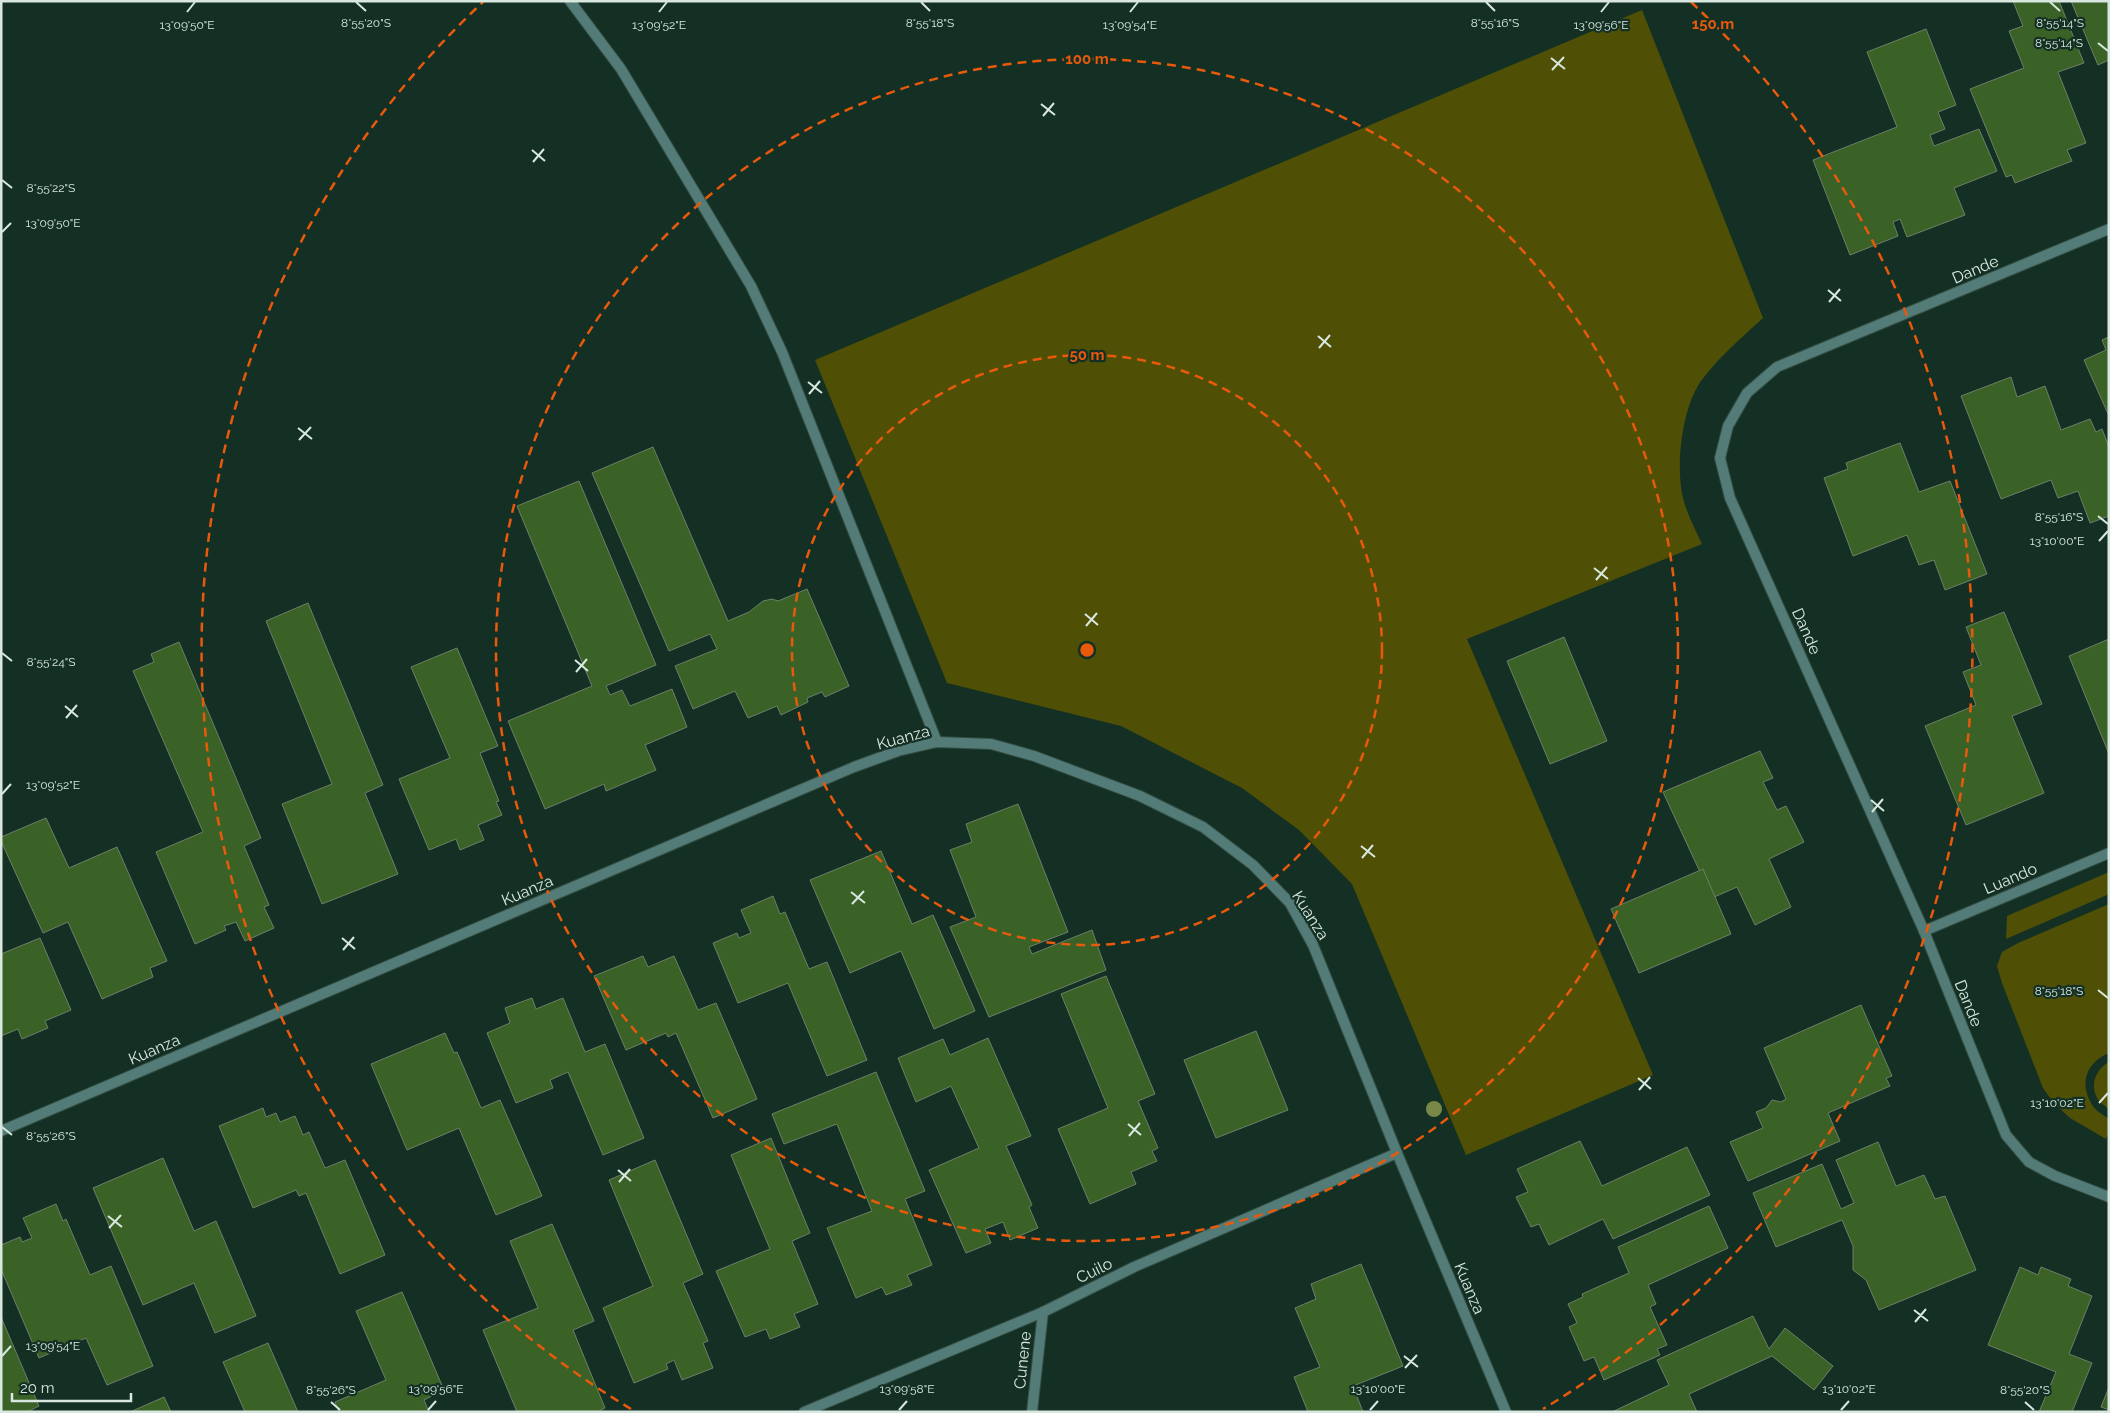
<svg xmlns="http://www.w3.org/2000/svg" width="2110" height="1413" font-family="Raleway,sans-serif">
  <rect width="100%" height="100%" fill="#143024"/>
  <g fill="#4f5006">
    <path d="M 1642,10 L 1763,318 C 1741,338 1719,357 1701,381 C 1681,409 1674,473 1685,505 C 1689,518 1696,531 1702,544 L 1467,639 L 1653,1075 L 1466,1155 L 1352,884 L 1299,830 L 1242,788 L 1121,726 L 947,683 L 815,360 Z"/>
    <path d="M 2109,872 L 2109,894 L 2006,939 L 2007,916 Z"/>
    <path d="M 2109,904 L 2109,1053 C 2087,1062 2079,1082 2091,1103 C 2094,1110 2103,1115 2109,1119 L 2109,1132 L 2106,1139 L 2070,1118 L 2054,1103 L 2043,1088 L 2002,983 L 1997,966 L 2002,952 L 2018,943 Z"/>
    <path d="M 2109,1062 L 2109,1109 C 2105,1106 2099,1102 2097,1098 C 2090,1084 2096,1069 2109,1062 Z"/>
  </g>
  <g fill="#3a6227" stroke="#6d7f67">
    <path d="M 2013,1 L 2059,1 L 2084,63 L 2058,72 L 2086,143 L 2067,150 L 2072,161 L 2015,183 L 2012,175 L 2006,177 L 1970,89 L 2024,68 L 2009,31 L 2023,26 Z"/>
    <path d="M 2071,1 L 2109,1 L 2109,60 L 2098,65 Z"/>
    <path d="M 1926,29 L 1956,105 L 1938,112 L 1945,129 L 1930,135 L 1934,146 L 1979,129 L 1997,171 L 1954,188 L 1965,215 L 1907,237 L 1900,219 L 1893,222 L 1898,236 L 1850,255 L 1813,160 L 1897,127 L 1867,52 Z"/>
    <path d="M 2109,337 L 2109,416 L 2084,360 L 2106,350 L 2102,340 Z"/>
    <path d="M 2011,377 L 2017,397 L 2045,386 L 2061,430 L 2090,419 L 2096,432 L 2102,429 L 2109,447 L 2109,516 L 2090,523 L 2078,491 L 2058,498 L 2051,480 L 2001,499 L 1961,396 Z"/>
    <path d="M 1900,443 L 1919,492 L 1950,481 L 1987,574 L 1945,590 L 1934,560 L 1919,565 L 1907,535 L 1853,556 L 1824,478 L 1848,469 L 1846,463 Z"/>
    <path d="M 653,447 L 728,621 L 749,612 L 763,601 L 772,599 L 778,601 L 807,589 L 849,686 L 825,697 L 822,692 L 807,698 L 808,702 L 781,715 L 777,706 L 748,718 L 735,691 L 693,709 L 675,666 L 717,649 L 710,634 L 669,651 L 592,473 Z"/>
    <path d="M 579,481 L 656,665 L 606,686 L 610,695 L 622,690 L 630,706 L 672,689 L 687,727 L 645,745 L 656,770 L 606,791 L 604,784 L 545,809 L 508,721 L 592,686 L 517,506 Z"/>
    <path d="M 308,603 L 383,785 L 365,793 L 398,874 L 322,904 L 282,804 L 332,784 L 266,621 Z"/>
    <path d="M 2004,612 L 2042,704 L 2012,716 L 2044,793 L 1966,825 L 1925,726 L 1976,705 L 1963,672 L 1981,665 L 1966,627 Z"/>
    <path d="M 1564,637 L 1607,741 L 1550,764 L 1507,661 Z"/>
    <path d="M 2109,639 L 2109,754 L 2069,656 Z"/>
    <path d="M 179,642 L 261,838 L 244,846 L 269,905 L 264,907 L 274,928 L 245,941 L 236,922 L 224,926 L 226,930 L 195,944 L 156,852 L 203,832 L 133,671 L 154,662 L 151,654 Z"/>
    <path d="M 457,648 L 498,746 L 480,753 L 499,801 L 496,802 L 502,815 L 478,825 L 484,840 L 460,850 L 456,839 L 429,850 L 399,779 L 450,758 L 411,667 Z"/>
    <path d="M 1760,751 L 1773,778 L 1763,782 L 1777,810 L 1786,806 L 1804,842 L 1769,859 L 1791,907 L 1755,925 L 1737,887 L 1712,898 L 1663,792 Z"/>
    <path d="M 1018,804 L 1068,932 L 1029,947 L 1032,954 L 1092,930 L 1106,970 L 989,1017 L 950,927 L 976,917 L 950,850 L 972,842 L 966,824 Z"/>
    <path d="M 46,818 L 69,868 L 117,847 L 167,961 L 150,968 L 153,977 L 102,999 L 68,922 L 43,933 L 1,841 L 1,837 Z"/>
    <path d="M 881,851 L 912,924 L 933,915 L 975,1011 L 934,1029 L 901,951 L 850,973 L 810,880 Z"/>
    <path d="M 1703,869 L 1731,934 L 1639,973 L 1611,909 Z"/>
    <path d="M 773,896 L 780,914 L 785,912 L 809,969 L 827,962 L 867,1060 L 827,1076 L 788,983 L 738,1003 L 713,943 L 737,933 L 739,938 L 751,933 L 741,910 Z"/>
    <path d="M 40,938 L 71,1010 L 45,1021 L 48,1028 L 22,1039 L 18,1029 L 1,1036 L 1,954 Z"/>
    <path d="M 643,956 L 648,967 L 674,956 L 698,1010 L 716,1003 L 757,1099 L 713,1118 L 676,1033 L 668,1037 L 666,1033 L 626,1050 L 594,976 Z"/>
    <path d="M 1106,976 L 1155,1094 L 1138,1101 L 1158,1148 L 1152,1151 L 1157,1161 L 1131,1172 L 1136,1184 L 1090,1204 L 1058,1129 L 1108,1108 L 1061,994 Z"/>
    <path d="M 532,998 L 536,1009 L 563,998 L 585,1052 L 605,1044 L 644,1138 L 603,1155 L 568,1072 L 550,1080 L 553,1088 L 516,1103 L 487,1033 L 510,1023 L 505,1008 Z"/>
    <path d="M 1861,1005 L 1892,1076 L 1886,1078 L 1890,1086 L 1828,1113 L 1840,1141 L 1748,1181 L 1730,1142 L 1763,1128 L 1756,1112 L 1766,1108 L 1772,1100 L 1781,1102 L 1786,1099 L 1764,1048 Z"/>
    <path d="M 1256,1031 L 1288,1110 L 1216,1138 L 1184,1060 Z"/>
    <path d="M 445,1033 L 454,1053 L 457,1052 L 481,1108 L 500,1100 L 542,1196 L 496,1215 L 459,1128 L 407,1150 L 371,1064 Z"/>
    <path d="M 988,1038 L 1031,1136 L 1006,1146 L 1032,1205 L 1029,1207 L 1038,1228 L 1010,1240 L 1003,1222 L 985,1229 L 991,1243 L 966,1253 L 929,1170 L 979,1148 L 951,1086 L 916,1102 L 898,1058 L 943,1039 L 950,1055 Z"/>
    <path d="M 876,1072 L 925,1191 L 905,1199 L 932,1265 L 907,1275 L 912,1285 L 886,1295 L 882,1287 L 856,1298 L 827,1228 L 872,1211 L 837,1124 L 784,1144 L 772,1114 Z"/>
    <path d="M 263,1108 L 266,1117 L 276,1113 L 280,1122 L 295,1116 L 303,1135 L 309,1132 L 325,1168 L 345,1160 L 385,1255 L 340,1274 L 306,1193 L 299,1196 L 296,1190 L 253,1208 L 219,1126 Z"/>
    <path d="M 771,1138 L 810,1233 L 792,1241 L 818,1304 L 794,1314 L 800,1327 L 770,1339 L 766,1329 L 745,1337 L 716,1271 L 770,1249 L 731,1155 Z"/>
    <path d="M 1580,1141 L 1602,1186 L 1687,1147 L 1710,1195 L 1613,1239 L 1603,1219 L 1549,1245 L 1539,1224 L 1531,1227 L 1516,1197 L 1528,1192 L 1517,1169 Z"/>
    <path d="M 1878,1142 L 1896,1186 L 1924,1175 L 1935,1199 L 1945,1196 L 1976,1270 L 1879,1310 L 1866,1280 L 1853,1270 L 1853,1246 L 1842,1220 L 1776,1247 L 1753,1193 L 1822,1164 L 1841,1209 L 1854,1203 L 1836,1160 Z"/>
    <path d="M 163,1158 L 194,1231 L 216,1221 L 256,1316 L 215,1333 L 194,1283 L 143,1305 L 93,1188 Z"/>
    <path d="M 655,1160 L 703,1274 L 683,1283 L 708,1341 L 703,1343 L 713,1368 L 682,1380 L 674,1360 L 666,1364 L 668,1369 L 634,1383 L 603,1308 L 653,1286 L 609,1180 Z"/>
    <path d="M 56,1204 L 63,1221 L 66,1219 L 90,1275 L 111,1266 L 153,1366 L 107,1385 L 86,1338 L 39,1358 L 1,1269 L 1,1245 L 20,1237 L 22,1242 L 32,1238 L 23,1218 Z"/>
    <path d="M 1709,1206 L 1728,1248 L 1648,1285 L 1656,1304 L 1650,1307 L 1667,1345 L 1657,1349 L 1660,1355 L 1604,1380 L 1594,1357 L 1584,1361 L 1569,1327 L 1577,1323 L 1568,1304 L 1583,1297 L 1582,1294 L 1629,1273 L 1618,1247 Z"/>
    <path d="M 552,1224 L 594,1321 L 573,1330 L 605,1408 L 597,1412 L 517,1412 L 483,1330 L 538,1308 L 510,1241 Z"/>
    <path d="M 1361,1264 L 1403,1366 L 1353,1386 L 1363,1412 L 1308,1412 L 1294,1377 L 1320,1367 L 1295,1308 L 1316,1299 L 1311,1284 Z"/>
    <path d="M 2020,1267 L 2038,1275 L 2041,1267 L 2071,1279 L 2068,1286 L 2092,1296 L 2069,1354 L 2092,1363 L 2072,1412 L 2039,1412 L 2056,1372 L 1988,1345 Z"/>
    <path d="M 402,1292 L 444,1390 L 424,1400 L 429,1412 L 339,1412 L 335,1402 L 386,1380 L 356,1311 Z"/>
    <path d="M 1753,1316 L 1769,1349 L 1785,1328 L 1833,1366 L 1814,1390 L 1772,1356 L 1689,1394 L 1697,1412 L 1612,1412 L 1669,1385 L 1657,1360 Z"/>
    <path d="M 1,1317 L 39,1406 L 27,1412 L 1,1412 Z"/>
    <path d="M 268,1343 L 298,1412 L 245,1412 L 223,1362 Z"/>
    <path d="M 2109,1387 L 2109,1410 L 2101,1407 Z"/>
    <path d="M 164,1397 L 171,1412 L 130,1412 Z"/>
  </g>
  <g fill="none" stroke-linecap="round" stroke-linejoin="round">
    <defs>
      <path id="lane" d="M 570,1 L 621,69 L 751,286 L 782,352 L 937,742"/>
      <g id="street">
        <path d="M 2109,229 L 1777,367 L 1747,393 L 1728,426 L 1720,458 L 1730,498 L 1924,931 L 2006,1135 L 2029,1162 L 2055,1176 L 2109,1197"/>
        <path d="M 1924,931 L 2109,853"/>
        <path d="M 1,1131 L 854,767 L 898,751 L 937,742 L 991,744 L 1034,756 L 1140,796 L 1203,827 L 1253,865 L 1290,903 L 1313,945 L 1397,1153 L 1506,1412"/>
        <path d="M 804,1412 L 1043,1312 L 1134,1267 L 1397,1153"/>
        <path d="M 1032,1412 L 1043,1312"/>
      </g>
    </defs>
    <use href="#lane" stroke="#334d42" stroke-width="12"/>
    <use href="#street" stroke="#334d42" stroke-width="12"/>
    <use href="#lane" stroke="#537b77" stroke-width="10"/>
    <use href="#street" stroke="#537b77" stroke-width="10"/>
  </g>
  <circle fill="#798747" cx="1434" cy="1109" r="8"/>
  <path fill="none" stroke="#d8e8e0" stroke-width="2" d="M 356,2 L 366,11M 921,2 L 930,11M 1486,2 L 1495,11M 2050,2 L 2060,11M 187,12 L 195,2M 659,12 L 667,2M 1130,12 L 1138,2M 1601,12 L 1609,2M 2098,43 L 2108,51M 1551,58 L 1565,69M 1552,70 L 1564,57M 1041,104 L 1055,115M 1043,116 L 1054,103M 532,150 L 545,161M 533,162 L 544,149M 2,180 L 12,188M 2,232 L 11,223M 1828,290 L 1841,301M 1829,302 L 1840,289M 1318,336 L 1331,347M 1319,348 L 1330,335M 808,382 L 822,393M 809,394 L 820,381M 298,428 L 312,439M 299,440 L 311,427M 2098,516 L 2108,524M 2099,541 L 2108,531M 1594,568 L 1608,579M 1596,580 L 1607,567M 1085,614 L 1098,625M 1086,626 L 1097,613M 2,653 L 12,661M 575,660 L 588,671M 576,672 L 587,659M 65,706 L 78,717M 66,718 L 77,705M 2,794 L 11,784M 1871,800 L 1884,811M 1872,812 L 1883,799M 1361,846 L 1375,857M 1362,858 L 1373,845M 851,892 L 865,903M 852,904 L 864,891M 342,938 L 355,949M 343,950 L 354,937M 2098,990 L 2108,998M 1638,1078 L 1651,1089M 1639,1090 L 1650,1077M 2099,1103 L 2108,1093M 1128,1124 L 1141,1135M 2,1127 L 12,1135M 1129,1136 L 1140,1123M 618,1170 L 631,1181M 619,1182 L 630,1169M 108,1216 L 122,1227M 109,1228 L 121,1215M 1914,1310 L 1928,1321M 1915,1322 L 1926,1309M 2,1356 L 11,1346M 1404,1356 L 1418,1367M 1405,1368 L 1417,1355M 331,1402 L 340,1410M 2025,1402 L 2034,1410M 428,1410 L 436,1401M 899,1410 L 907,1401M 1370,1410 L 1378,1401M 1841,1410 L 1849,1401"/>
  <g fill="none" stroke="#e8590c" stroke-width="2.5" stroke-dasharray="9 6">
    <circle cx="1087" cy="650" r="295"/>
    <circle cx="1087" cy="650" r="591"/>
    <path d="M631 1409A886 886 0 0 1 483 2M1691 2A886 886 0 0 1 1543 1409"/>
  </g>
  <g text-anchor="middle" stroke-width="4.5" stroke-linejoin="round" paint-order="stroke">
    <g font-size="16" fill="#d8e8e0" stroke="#143024">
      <text transform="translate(1975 269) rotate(-23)" y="6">Dande</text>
      <text transform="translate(1807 631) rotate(66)" y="6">Dande</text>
      <text transform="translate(903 737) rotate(-15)" y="6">Kuanza</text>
      <text transform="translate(2010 878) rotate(-23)" y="6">Luando</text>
      <text transform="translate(527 890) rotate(-23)" y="6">Kuanza</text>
      <text transform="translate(1311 915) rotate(58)" y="6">Kuanza</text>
      <text transform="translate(1969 1003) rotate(68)" y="6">Dande</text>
      <text transform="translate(154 1049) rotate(-23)" y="6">Kuanza</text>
      <text transform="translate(1094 1270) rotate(-26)" y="6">Cuilo</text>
      <text transform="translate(1470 1288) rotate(67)" y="6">Kuanza</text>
      <text transform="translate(1022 1360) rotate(-84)" y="6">Cunene</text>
    </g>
  </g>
  <g font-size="12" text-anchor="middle" fill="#d8e8e0" stroke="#143024" stroke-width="4.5" stroke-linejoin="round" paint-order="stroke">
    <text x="2060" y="27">8°55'14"S</text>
    <text x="366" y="27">8°55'20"S</text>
    <text x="930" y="27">8°55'18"S</text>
    <text x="1495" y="27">8°55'16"S</text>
    <text x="187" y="29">13°09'50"E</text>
    <text x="659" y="29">13°09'52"E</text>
    <text x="1130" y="29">13°09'54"E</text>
    <text x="1601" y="29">13°09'56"E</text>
    <text x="2059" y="47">8°55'14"S</text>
    <text x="51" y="192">8°55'22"S</text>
    <text x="53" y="227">13°09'50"E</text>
    <text x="2059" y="521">8°55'16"S</text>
    <text x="2057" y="545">13°10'00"E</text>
    <text x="51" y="666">8°55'24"S</text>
    <text x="53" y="789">13°09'52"E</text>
    <text x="2059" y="995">8°55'18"S</text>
    <text x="2057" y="1107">13°10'02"E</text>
    <text x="51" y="1140">8°55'26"S</text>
    <text x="53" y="1350">13°09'54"E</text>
    <text x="436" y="1393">13°09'56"E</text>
    <text x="907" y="1393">13°09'58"E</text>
    <text x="1378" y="1393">13°10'00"E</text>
    <text x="1849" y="1393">13°10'02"E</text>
    <text x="331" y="1394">8°55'26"S</text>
    <text x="2025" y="1394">8°55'20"S</text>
  </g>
  <circle cx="1087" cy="650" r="8" fill="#e8590c" stroke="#143024" stroke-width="2.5"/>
  <g font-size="15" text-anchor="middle" font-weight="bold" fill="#e8590c" stroke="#143024" stroke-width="4.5" stroke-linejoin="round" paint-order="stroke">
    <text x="1713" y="29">150 m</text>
    <text x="1087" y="64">100 m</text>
    <text x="1087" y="360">50 m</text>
  </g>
  <rect width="2110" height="1413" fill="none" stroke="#d8e8e0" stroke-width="5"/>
  <path d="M12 1393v8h119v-8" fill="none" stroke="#d8e8e0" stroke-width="2.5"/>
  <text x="20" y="1393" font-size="15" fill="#d8e8e0" stroke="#143024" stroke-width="4" paint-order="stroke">20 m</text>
</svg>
